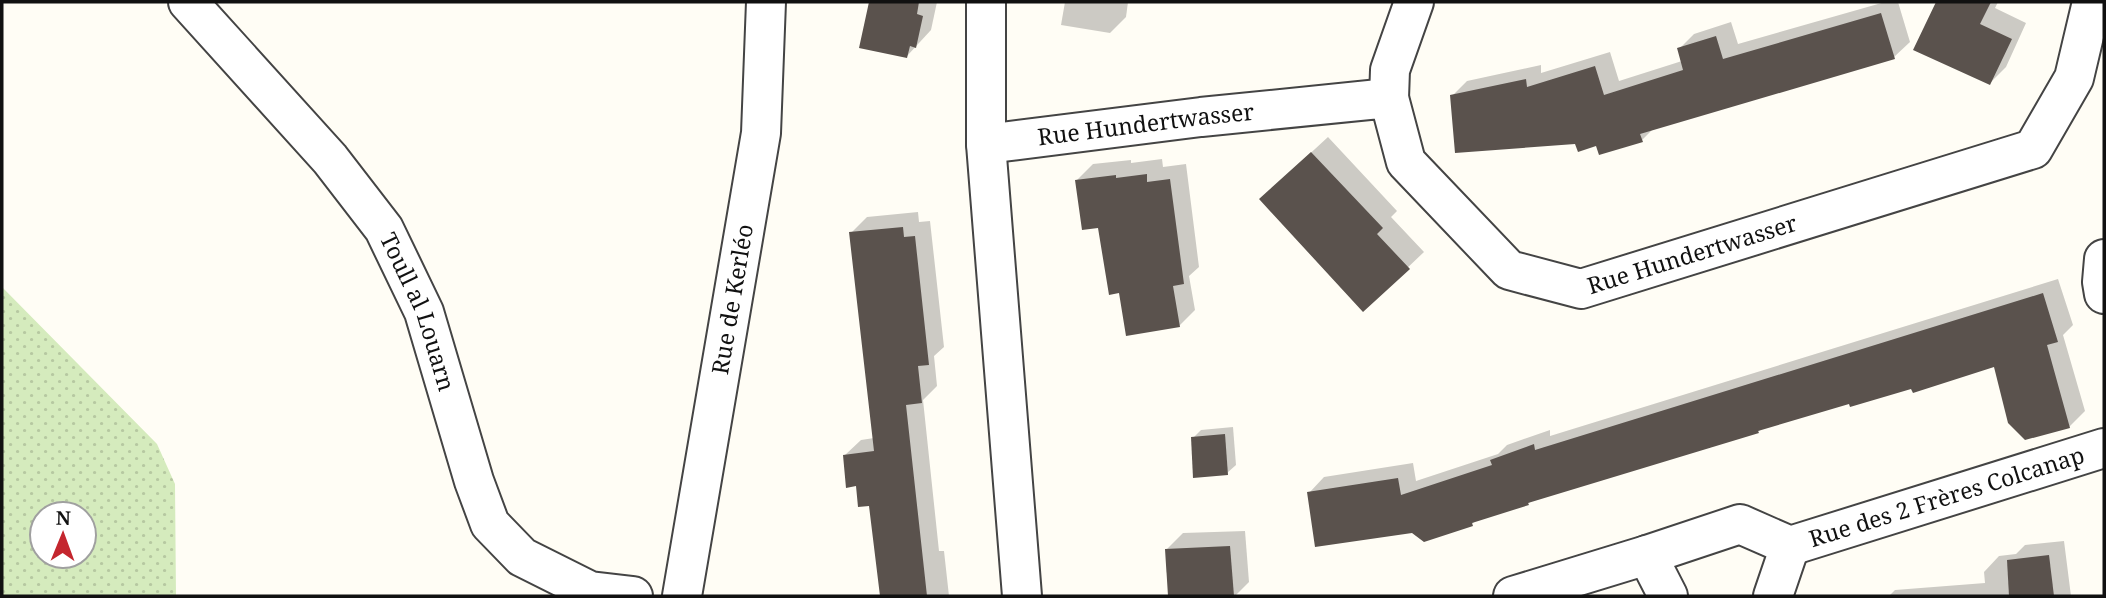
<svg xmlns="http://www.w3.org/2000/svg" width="2106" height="598" font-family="'Noto Serif',serif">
  <defs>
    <pattern id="grass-dots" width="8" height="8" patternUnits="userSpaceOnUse" patternTransform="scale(1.75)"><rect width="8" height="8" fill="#d5ebbd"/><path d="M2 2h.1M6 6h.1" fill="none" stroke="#b6c8a1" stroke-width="1.8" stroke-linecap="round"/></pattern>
  </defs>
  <rect width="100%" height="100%" fill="#fffdf5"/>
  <path fill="url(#grass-dots)" fill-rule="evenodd" d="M 2,287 L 157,444 L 175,484 L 176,596 L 2,596 ZM 42,514 L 84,514 L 84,556 L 42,556 Z"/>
  <g fill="#0003">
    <path d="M 871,2 L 937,2 L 931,30 L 907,56 L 861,47 Z"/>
    <path d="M 1065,2 L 1128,2 L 1126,17 L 1110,33 L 1061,25 Z"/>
    <path d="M 1885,2 L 1898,2 L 1910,42 L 1894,57 L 1654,128 L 1642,140 L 1597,144 L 1576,142 L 1452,96 L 1467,81 L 1541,65 L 1541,73 L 1610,52 L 1619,81 L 1682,61 L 1679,49 L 1694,34 L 1731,22 L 1738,44 Z"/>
    <path d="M 1938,2 L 1998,2 L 1995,8 L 2026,23 L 2006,67 L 1990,83 L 1915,49 Z"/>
    <path d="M 1328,137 L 1397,211 L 1391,217 L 1424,252 L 1363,310 L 1277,184 Z"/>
    <path d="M 1162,159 L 1163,167 L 1186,164 L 1199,267 L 1189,276 L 1195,310 L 1179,326 L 1120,291 L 1100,226 L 1077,180 L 1093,164 L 1131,160 L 1131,163 Z"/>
    <path d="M 918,212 L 919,222 L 930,221 L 944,347 L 934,356 L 937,386 L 923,400 L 939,551 L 944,551 L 949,596 L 881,596 L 874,521 L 870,504 L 845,455 L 861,440 L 874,438 L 851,233 L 867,217 Z"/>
    <path d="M 2058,279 L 2073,325 L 2063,335 L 2085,411 L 2069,427 L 1995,365 L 1850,402 L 1761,429 L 1758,432 L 1532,500 L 1528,504 L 1476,520 L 1472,524 L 1413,531 L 1309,493 L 1324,477 L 1413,463 L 1416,481 L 1498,454 L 1507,445 L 1550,430 L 1550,436 Z"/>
    <path d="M 1233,427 L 1236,465 L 1227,473 L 1193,438 L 1201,430 Z"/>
    <path d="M 1245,531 L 1249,582 L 1235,596 L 1170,596 L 1167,549 L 1183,533 Z"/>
    <path d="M 2064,541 L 2071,596 L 1889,596 L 1895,590 L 1985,583 L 1984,572 L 1999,556 L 2016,554 L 2025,545 Z"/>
  </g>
  <g fill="#5a524d">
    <path d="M 869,2 L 919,2 L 917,14 L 923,16 L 916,48 L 910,46 L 907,58 L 859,48 Z"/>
    <path d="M 1936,2 L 1991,2 L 1980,24 L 2012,39 L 1990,85 L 1913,50 Z"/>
    <path d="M 1881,13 L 1895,59 L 1640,134 L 1643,142 L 1599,155 L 1596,146 L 1578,152 L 1575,144 L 1455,153 L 1450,95 L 1526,79 L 1527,87 L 1595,66 L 1604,95 L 1683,70 L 1677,48 L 1716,36 L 1723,59 Z"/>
    <path d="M 1311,152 L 1383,228 L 1377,234 L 1410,269 L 1363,312 L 1259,199 Z"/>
    <path d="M 1147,174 L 1147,182 L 1170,179 L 1184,284 L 1173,286 L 1180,327 L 1126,336 L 1119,293 L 1109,295 L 1098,228 L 1082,230 L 1075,180 L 1116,175 L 1116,178 Z"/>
    <path d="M 903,227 L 904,237 L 915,236 L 929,365 L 918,366 L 922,403 L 906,405 L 927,596 L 880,596 L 869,506 L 858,507 L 856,486 L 846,488 L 843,455 L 874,451 L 849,232 Z"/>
    <path d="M 2043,293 L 2058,342 L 2047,345 L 2070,428 L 2025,440 L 2008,423 L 1994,367 L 1913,393 L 1911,389 L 1850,407 L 1849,404 L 1758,431 L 1759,433 L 1528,503 L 1529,505 L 1472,523 L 1473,526 L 1424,542 L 1412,533 L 1315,547 L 1307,492 L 1398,478 L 1401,495 L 1492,465 L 1490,460 L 1534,444 L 1535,450 Z"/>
    <path d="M 1225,434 L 1228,475 L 1193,478 L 1191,437 Z"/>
    <path d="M 1230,546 L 1234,596 L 1168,596 L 1165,549 Z"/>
    <path d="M 2049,555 L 2054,596 L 2009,596 L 2007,560 Z"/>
  </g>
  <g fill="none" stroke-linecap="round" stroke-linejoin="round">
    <defs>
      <g id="minor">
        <path id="s1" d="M 188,2 L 330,159 L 384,229 L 424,312 L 474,481 L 490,524 L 522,557 L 590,591 L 633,596"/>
        <path d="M 986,2 L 986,144 L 1022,596"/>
        <path d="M 1389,98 L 1390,70 L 1414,2"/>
        <path id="s2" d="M 986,144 L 1201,117 L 1389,98 L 1406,162 L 1509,270 L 1581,289 L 2033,149 L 2074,78 L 2092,2"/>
        <path d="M 2104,259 L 2102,282 L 2104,294"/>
        <path d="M 1647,555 L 1668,596"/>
        <path id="s3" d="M 682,596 L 761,133 L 766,2"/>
        <path id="s4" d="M 1513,596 L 1647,555 L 1740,524 L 1790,546 L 2104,448"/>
        <path d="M 1773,596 L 1790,546"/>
      </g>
    </defs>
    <use href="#minor" stroke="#444" stroke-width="42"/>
    <use href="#minor" stroke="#fff" stroke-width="38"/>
  </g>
  <g text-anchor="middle" stroke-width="7" stroke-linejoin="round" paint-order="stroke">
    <g font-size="23" fill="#111" stroke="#fff">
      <text dy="8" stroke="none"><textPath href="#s2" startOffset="161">Rue Hundertwasser</textPath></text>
      <text dy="8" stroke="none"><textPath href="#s2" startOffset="812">Rue Hundertwasser</textPath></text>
      <text dy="8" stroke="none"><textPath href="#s3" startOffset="301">Rue de Kerléo</textPath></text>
      <text dy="8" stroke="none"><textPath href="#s1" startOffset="390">Toull al Louarn</textPath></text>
      <text dy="8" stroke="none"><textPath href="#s4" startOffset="457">Rue des 2 Frères Colcanap</textPath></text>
    </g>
  </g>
  <rect width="2106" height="598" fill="none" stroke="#111111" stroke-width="7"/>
  <g transform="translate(63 535) rotate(1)"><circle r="33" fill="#ffffff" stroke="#a0a0a0" stroke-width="2"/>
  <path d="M0-5L12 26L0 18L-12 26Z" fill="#c4262e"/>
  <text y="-10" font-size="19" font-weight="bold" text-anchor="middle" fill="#111111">N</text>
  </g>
</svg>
